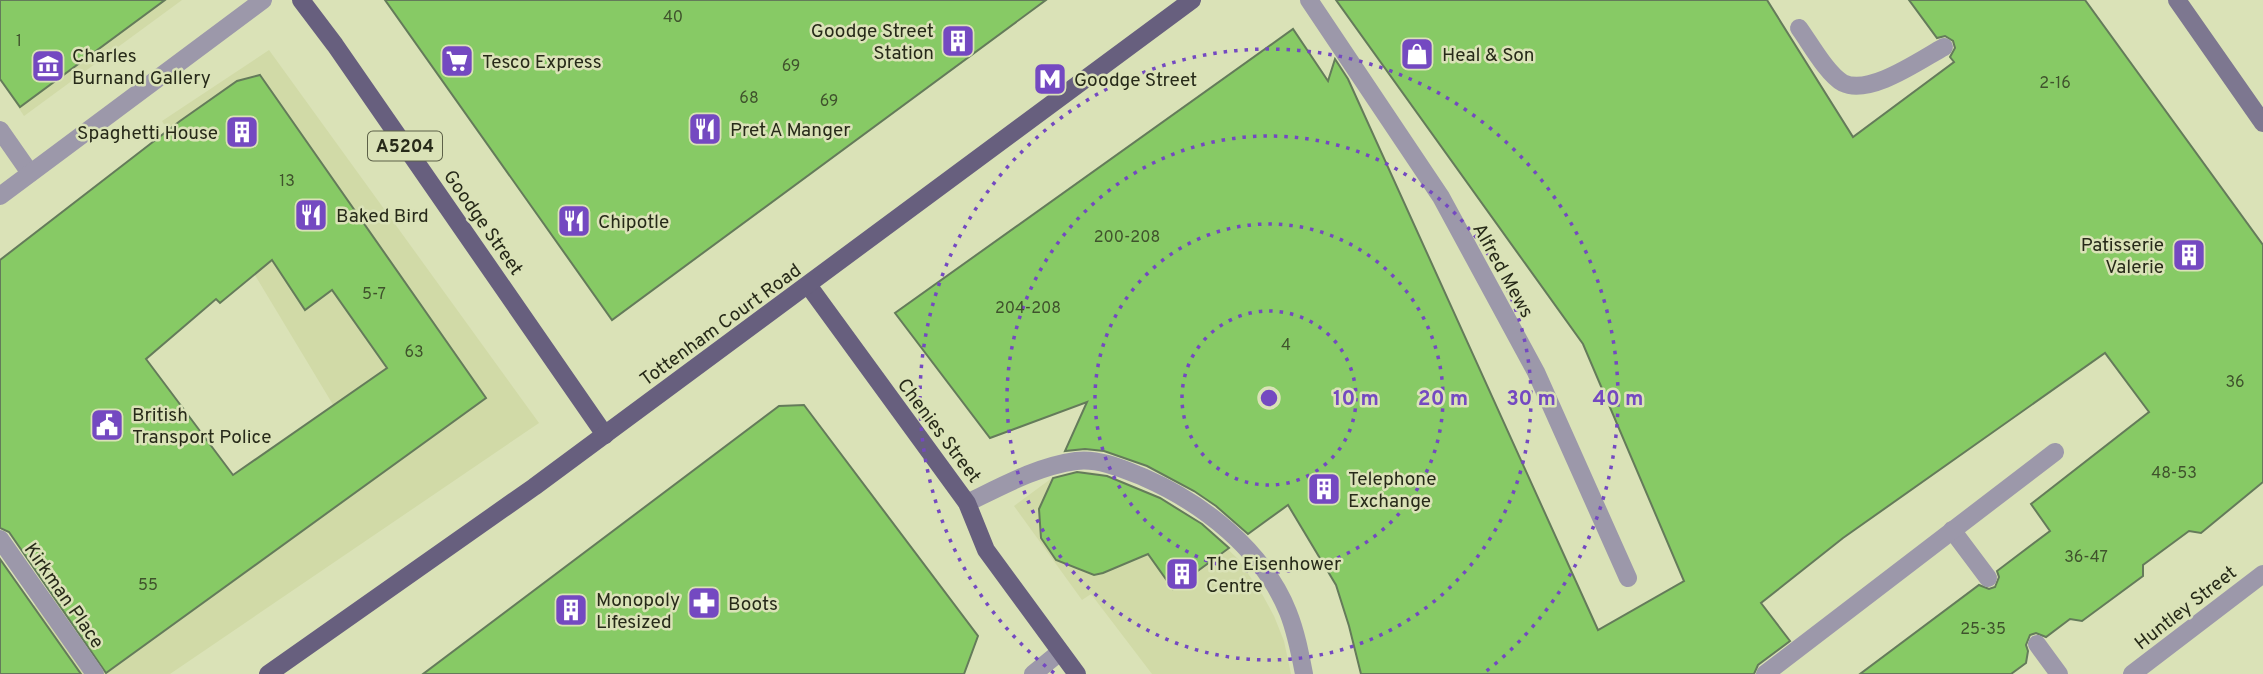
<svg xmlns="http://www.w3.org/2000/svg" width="2263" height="674" font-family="Overpass,sans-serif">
  <rect width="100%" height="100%" fill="#dae2b7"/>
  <g fill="#d1daa7">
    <path d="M 16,0 L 182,0 L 24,116 L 0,79 L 0,11 Z"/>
    <path d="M 269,50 L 539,423 L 170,674 L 0,674 L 0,628 L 335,408 L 162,121 Z"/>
    <path d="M 1082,471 L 1099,473 L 1124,482 L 1164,501 L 1217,539 L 1238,559 L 1262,594 L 1274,616 L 1284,641 L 1291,674 L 1152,674 L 1091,594 L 1082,600 L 1014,506 L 1052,478 Z"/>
  </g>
  <g fill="#87ca65" stroke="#647b5a" stroke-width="2" fill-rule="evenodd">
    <path d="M 0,0 L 165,0 L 20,107 L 0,79 Z"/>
    <path d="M 385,0 L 1046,0 L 612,320 Z"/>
    <path d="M 1336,0 L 1767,0 L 1853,137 L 1954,62 L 1950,57 L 1955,48 L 1953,41 L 1945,36 L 1937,38 L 1909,0 L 2085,0 L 2263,245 L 2263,482 L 2201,533 L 2189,531 L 2143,565 L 2143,576 L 2082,621 L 2070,619 L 2046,637 L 2036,633 L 2030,635 L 2026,645 L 2028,651 L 2026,663 L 2011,674 L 1860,674 L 1979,585 L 1989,589 L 1995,587 L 1999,577 L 1997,571 L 2050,531 L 2031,504 L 2149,412 L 2105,353 L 1843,538 L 1761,603 L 1790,641 L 1758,665 L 1754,674 L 1361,674 L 1349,626 L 1336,585 L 1288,505 L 1248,534 L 1216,506 L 1194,491 L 1147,466 L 1104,451 L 1085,449 L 1065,451 L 1087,402 L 990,438 L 895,313 L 1293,29 L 1328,81 L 1335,59 L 1348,79 L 1598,630 L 1684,581 L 1583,344 Z"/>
    <path d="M 260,75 L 486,398 L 106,673 L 9,532 L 0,528 L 0,260 L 180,121 L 237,81 ZM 272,260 L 305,310 L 332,290 L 387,368 L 233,475 L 146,359 L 216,299 L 220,303 Z"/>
    <path d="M 804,405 L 978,636 L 964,674 L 423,674 L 779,406 Z"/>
    <path d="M 1077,472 L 1107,476 L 1160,498 L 1202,524 L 1229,548 L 1173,589 L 1148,554 L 1103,573 L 1094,575 L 1056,560 L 1041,538 L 1039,509 L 1053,478 Z"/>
    <path d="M 0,559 L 81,674 L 0,674 Z"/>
  </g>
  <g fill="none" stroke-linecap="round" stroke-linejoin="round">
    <g stroke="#9c98aa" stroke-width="18">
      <path d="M 1309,0 L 1441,197 L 1536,372 L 1628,578"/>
      <path d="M 1799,28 C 1810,43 1827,74 1843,83 C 1870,96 1920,60 1944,47"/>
      <path d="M 967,503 C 1002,486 1038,466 1076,461 C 1099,458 1123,469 1143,477 C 1203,503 1263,550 1288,612 C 1296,632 1300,653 1304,674"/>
      <path d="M 1952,530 L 1988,578"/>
      <path d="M 2037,644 L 2059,674"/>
      <path d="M 1033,674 L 1060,652"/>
      <path d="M 1765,674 L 2055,452"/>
    </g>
    <g stroke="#9c98aa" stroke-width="18">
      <path d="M 0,130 L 30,173"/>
      <path d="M 0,196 L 263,0"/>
      <path d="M 0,539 L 95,674"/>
      <path d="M 2132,674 L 2263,574"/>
    </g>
    <path stroke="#7d7790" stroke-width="18" d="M 2177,0 L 2263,123"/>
    <g stroke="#675f7e" stroke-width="18">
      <path d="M 301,0 L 335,45 L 605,435"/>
      <path d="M 808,285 L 967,503 L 986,550 L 1077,674"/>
      <path d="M 268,674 L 534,487 L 1192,0"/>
    </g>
  </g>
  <g fill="none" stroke="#7449c1" stroke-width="3.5" stroke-dasharray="3.5 7">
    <circle cx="1269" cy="398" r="87"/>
    <circle cx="1269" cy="398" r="174"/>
    <circle cx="1269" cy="398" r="262"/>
    <path d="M1054 673A349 349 0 1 1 1484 673"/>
  </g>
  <defs>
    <symbol id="building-square" viewBox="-11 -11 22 22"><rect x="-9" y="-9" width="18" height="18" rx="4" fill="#7449c1" stroke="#dae2b7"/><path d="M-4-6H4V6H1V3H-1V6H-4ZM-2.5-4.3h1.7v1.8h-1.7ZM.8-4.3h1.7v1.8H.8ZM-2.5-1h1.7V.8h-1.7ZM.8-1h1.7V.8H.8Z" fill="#fff"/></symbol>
    <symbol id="shop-square" viewBox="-11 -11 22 22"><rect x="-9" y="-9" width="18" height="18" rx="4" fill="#7449c1" stroke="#dae2b7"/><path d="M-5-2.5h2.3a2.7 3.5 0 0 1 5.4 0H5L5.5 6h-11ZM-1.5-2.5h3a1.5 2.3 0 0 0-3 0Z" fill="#fff"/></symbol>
    <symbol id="supermarket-square" viewBox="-11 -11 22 22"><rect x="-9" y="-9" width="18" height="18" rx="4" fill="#7449c1" stroke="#dae2b7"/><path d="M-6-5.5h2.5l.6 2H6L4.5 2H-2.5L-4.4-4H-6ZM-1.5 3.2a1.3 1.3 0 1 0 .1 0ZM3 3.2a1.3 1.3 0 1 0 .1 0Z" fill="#fff"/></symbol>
    <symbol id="museum-square" viewBox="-11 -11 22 22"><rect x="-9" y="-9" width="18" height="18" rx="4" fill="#7449c1" stroke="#dae2b7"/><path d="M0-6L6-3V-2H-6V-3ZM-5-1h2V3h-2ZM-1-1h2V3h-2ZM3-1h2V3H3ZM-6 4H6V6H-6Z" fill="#fff"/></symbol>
    <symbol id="metro-square" viewBox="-11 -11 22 22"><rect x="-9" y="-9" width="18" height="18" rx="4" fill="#7449c1" stroke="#dae2b7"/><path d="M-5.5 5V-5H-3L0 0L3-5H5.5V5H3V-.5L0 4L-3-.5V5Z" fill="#fff"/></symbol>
    <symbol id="restaurant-square" viewBox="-11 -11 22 22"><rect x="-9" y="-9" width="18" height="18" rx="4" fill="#7449c1" stroke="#dae2b7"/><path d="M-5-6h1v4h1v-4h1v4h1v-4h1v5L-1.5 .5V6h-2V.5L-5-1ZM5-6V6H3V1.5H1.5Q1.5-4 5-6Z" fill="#fff"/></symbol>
    <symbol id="civic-square" viewBox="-11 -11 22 22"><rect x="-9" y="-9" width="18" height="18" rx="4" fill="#7449c1" stroke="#dae2b7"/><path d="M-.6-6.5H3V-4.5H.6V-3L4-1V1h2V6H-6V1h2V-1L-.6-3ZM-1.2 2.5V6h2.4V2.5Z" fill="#fff"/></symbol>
    <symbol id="pharmacy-square" viewBox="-11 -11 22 22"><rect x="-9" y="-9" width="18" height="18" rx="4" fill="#7449c1" stroke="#dae2b7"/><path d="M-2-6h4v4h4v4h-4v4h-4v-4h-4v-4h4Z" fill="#fff"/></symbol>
  </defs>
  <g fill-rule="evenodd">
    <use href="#building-square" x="939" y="22" width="38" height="38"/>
    <use href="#shop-square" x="1398" y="35" width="38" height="38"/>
    <use href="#supermarket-square" x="438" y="42" width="38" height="38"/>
    <use href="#museum-square" x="29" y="47" width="38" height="38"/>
    <use href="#metro-square" x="1031" y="60" width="38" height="38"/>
    <use href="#restaurant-square" x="686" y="110" width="38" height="38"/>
    <use href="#building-square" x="223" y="113" width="38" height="38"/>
    <use href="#restaurant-square" x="292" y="196" width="38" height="38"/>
    <use href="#restaurant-square" x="555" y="202" width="38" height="38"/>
    <use href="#building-square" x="2170" y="236" width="38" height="38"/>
    <use href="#civic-square" x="88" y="406" width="38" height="38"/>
    <use href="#building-square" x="1305" y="470" width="38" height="38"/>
    <use href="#building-square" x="1163" y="555" width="38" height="38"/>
    <use href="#pharmacy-square" x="685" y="584" width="38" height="38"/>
    <use href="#building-square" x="552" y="591" width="38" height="38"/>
  </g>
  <g text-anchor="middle" stroke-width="5" stroke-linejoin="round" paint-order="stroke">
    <g font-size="16" fill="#3f522c">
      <text x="673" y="22">40</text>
      <text x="19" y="46">1</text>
      <text x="791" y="71">69</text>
      <text x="2055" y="88">2-16</text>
      <text x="749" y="103">68</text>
      <text x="829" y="106">69</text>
      <text x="287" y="186">13</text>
      <text x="1127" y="242">200-208</text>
      <text x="374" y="299">5-7</text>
      <text x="1028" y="313">204-208</text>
      <text x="1286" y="350">4</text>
      <text x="414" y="357">63</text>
      <text x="2235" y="387">36</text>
      <text x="2174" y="478">48-53</text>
      <text x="2086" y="562">36-47</text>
      <text x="148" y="590">55</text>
      <text x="1983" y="634">25-35</text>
    </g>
    <rect fill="#dae2b7" stroke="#5d6148" stroke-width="2" x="368" y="131.5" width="74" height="29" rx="5"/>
    <g font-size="18" font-weight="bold" fill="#272a19">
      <text x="405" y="152">A5204</text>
    </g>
    <g font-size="19" fill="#272a19" stroke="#dae2b7" text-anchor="start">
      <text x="934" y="37" text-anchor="end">Goodge Street<tspan x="934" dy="22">Station</tspan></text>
      <text x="1442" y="61">Heal &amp; Son</text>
      <text x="72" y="62">Charles<tspan x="72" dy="22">Burnand Gallery</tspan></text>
      <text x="482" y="68">Tesco Express</text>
      <text x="1074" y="86">Goodge Street</text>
      <text x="730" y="136">Pret A Manger</text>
      <text x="218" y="139" text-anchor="end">Spaghetti House</text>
      <text x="336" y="222">Baked Bird</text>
      <text x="598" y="228">Chipotle</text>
      <text x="2164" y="251" text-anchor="end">Patisserie<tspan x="2164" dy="22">Valerie</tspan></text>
      <text x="132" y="421">British<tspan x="132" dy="22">Transport Police</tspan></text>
      <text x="1348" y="485">Telephone<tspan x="1348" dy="22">Exchange</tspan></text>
      <text x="1206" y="570">The Eisenhower<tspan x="1206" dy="22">Centre</tspan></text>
      <text x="596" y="606">Monopoly<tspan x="596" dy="22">Lifesized</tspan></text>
      <text x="728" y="610">Boots</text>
    </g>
    <g font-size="19" fill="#272a19" stroke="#dae2b7">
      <text transform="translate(484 222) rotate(55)" y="7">Goodge Street</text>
      <text transform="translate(1504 270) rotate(61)" y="7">Alfred Mews</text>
      <text transform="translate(720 324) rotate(-36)" y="7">Tottenham Court Road</text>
      <text transform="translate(940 430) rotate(53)" y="7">Chenies Street</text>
      <text transform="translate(65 595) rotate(55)" y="7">Kirkman Place</text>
      <text transform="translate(2185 607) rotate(-38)" y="7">Huntley Street</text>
    </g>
  </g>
  <circle cx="1269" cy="398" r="10" fill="#7449c1" stroke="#dae2b7" stroke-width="3.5"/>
  <g font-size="21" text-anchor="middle" font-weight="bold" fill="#7449c1" stroke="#dae2b7" stroke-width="5" stroke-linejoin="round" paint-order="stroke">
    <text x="1356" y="405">10 m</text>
    <text x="1443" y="405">20 m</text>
    <text x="1531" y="405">30 m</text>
    <text x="1618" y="405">40 m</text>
  </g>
</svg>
